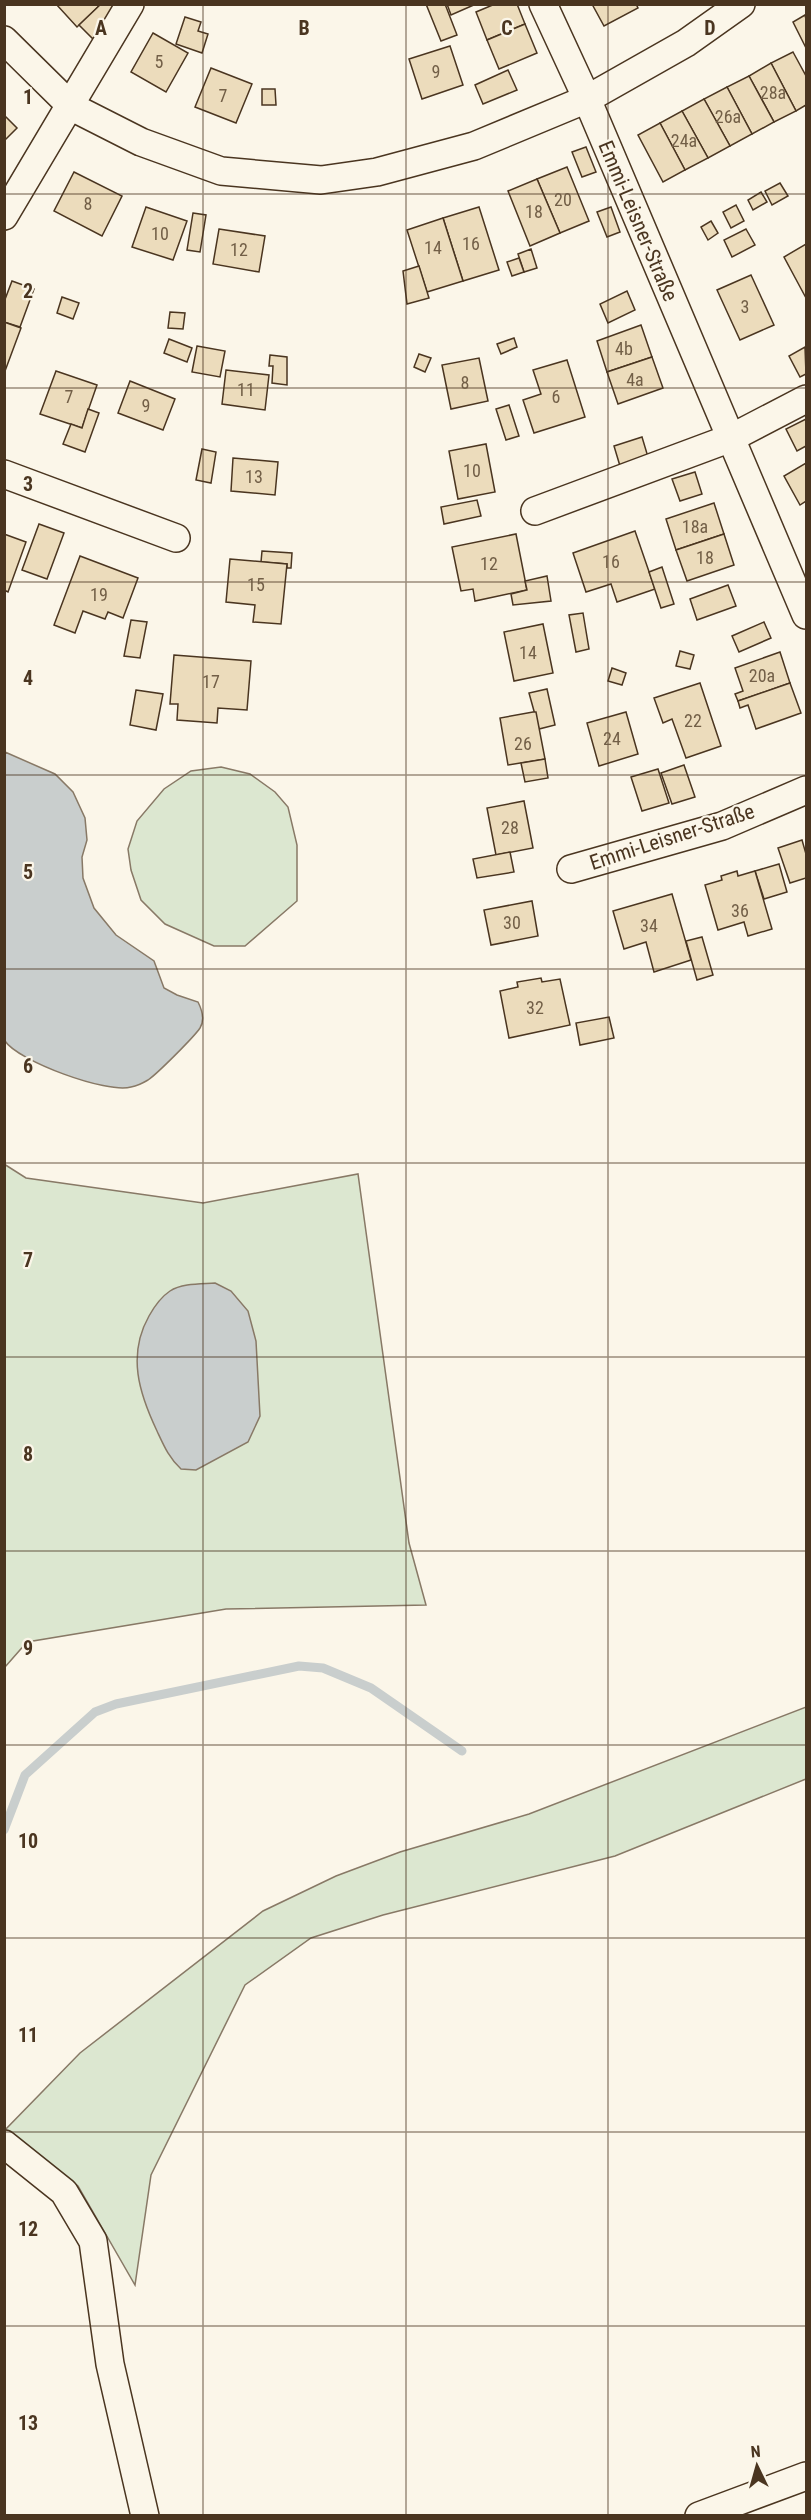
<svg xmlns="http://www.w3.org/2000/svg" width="811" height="2520" font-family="'Roboto Condensed',sans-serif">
  <rect width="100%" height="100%" fill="#fbf6e9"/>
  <g fill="#dce7d0" stroke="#887966" stroke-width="1.5">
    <path d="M 221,767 L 250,774 L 275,792 L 288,807 L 297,845 L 297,901 L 245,946 L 214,946 L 165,924 L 141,900 L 131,870 L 128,849 L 137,821 L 164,789 L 191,771 Z"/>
    <path d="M 4,1164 L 26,1178 L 203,1203 L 358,1174 L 409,1543 L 426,1605 L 226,1609 L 27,1642 L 5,1667 Z"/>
    <path d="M 806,1707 L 806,1779 L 615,1856 L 383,1915 L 311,1938 L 245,1985 L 151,2175 L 135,2285 L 78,2186 L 5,2130 L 80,2053 L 263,1911 L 336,1876 L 400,1852 L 529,1814 Z"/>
  </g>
  <g fill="#c9cecd" stroke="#887966" stroke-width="1.5">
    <path d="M 5,752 L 55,774 L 73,792 L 85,818 L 87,840 L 82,857 L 83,878 L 94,908 L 116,935 L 154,961 L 164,988 L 177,995 L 198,1002 C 202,1010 205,1020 200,1028 C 194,1037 157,1074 148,1080 C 143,1083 136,1086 131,1087 C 107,1094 18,1061 5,1041 Z"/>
    <path d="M 215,1283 L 231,1291 L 248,1311 L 256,1341 L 260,1416 L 248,1442 L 196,1470 L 181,1469 C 169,1458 164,1446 157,1431 C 139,1393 127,1355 149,1316 C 154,1307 161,1297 170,1291 C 182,1283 201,1284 215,1283 Z"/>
  </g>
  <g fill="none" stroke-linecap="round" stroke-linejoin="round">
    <path stroke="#c9cecd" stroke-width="9" d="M 4,1830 L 25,1775 L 95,1712 L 116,1704 L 299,1666 L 323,1668 L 371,1688 L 462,1751"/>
  </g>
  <g fill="#ecdcbc" stroke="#4a3520" stroke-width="1.5">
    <path d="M 56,4 L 101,4 L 77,27 Z"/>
    <path d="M 101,4 L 116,4 L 94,40 L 79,25 Z"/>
    <path d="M 426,4 L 445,4 L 457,35 L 441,41 Z"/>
    <path d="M 447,4 L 476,4 L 451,15 Z"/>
    <path d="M 495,4 L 517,4 L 525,24 L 487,40 L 476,12 Z"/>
    <path d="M 592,4 L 636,4 L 638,8 L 604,26 Z"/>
    <path d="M 805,15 L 806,19 L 806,48 L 793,22 Z"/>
    <path d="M 185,17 L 201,22 L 198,31 L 208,34 L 202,53 L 176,44 Z"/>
    <path d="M 525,24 L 537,53 L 499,69 L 487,40 Z"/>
    <path d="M 153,33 L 188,53 L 166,92 L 131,72 Z"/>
    <path d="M 450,46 L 463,85 L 422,99 L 409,59 Z"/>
    <path d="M 793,52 L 806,76 L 806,105 L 796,111 L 771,63 Z"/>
    <path d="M 771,63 L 796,111 L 774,122 L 749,76 Z"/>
    <path d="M 211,68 L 252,84 L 236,123 L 195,107 Z"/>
    <path d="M 508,70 L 517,90 L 483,104 L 475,85 Z"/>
    <path d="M 749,76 L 774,122 L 752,134 L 727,87 Z"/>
    <path d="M 727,87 L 752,134 L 730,146 L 704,99 Z"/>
    <path d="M 262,89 L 275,89 L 276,105 L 262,105 Z"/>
    <path d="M 704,99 L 730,146 L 708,158 L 682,111 Z"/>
    <path d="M 682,111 L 708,158 L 685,170 L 660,123 Z"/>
    <path d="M 4,115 L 17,128 L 4,141 Z"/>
    <path d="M 660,123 L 685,170 L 663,182 L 638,135 Z"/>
    <path d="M 586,147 L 596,172 L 582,177 L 572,152 Z"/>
    <path d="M 567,167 L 589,221 L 560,233 L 537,179 Z"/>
    <path d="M 74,172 L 122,196 L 102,236 L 54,211 Z"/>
    <path d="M 537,179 L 560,233 L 530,246 L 508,191 Z"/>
    <path d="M 780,183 L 788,196 L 772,205 L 765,191 Z"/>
    <path d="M 761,192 L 767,202 L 753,210 L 748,200 Z"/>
    <path d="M 736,205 L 744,221 L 731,228 L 723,212 Z"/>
    <path d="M 146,207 L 187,221 L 173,260 L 132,247 Z"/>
    <path d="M 479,207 L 499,270 L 463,281 L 443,218 Z"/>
    <path d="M 611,207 L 620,232 L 607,237 L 597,212 Z"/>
    <path d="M 193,213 L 206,215 L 200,252 L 187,250 Z"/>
    <path d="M 443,218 L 463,281 L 427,292 L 407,230 Z"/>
    <path d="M 711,221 L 718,233 L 708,240 L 701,227 Z"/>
    <path d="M 219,229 L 265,236 L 259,272 L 213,264 Z"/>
    <path d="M 746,229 L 755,245 L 732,257 L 724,240 Z"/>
    <path d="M 806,244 L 806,298 L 784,257 Z"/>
    <path d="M 531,249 L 537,268 L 524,272 L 518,254 Z"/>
    <path d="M 519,258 L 524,272 L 512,276 L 507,262 Z"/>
    <path d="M 419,266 L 429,298 L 407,304 L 403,271 Z"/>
    <path d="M 751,275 L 774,325 L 740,340 L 717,290 Z"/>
    <path d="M 12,281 L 34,289 L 20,327 L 4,322 L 4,302 Z"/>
    <path d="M 627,291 L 635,310 L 608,323 L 600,304 Z"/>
    <path d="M 62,297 L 79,303 L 73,319 L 57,313 Z"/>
    <path d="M 170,312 L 185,313 L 183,329 L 168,328 Z"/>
    <path d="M 4,322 L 21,328 L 5,371 L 4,371 Z"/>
    <path d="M 641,325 L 652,357 L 607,372 L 597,341 Z"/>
    <path d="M 514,338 L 517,347 L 501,354 L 497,344 Z"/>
    <path d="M 169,339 L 192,348 L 187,362 L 164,353 Z"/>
    <path d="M 197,346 L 225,351 L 220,377 L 192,372 Z"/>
    <path d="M 805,347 L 806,374 L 800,377 L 789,356 Z"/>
    <path d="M 419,354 L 431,358 L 425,372 L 414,367 Z"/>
    <path d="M 270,355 L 287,357 L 287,385 L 272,383 L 273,366 L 269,366 Z"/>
    <path d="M 652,357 L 663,388 L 618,404 L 607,372 Z"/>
    <path d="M 479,358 L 488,401 L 451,409 L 442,365 Z"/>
    <path d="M 567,360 L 585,417 L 534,433 L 523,400 L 541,394 L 533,370 Z"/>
    <path d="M 226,370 L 269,375 L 265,410 L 222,404 Z"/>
    <path d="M 56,371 L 97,385 L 82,428 L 40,414 Z"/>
    <path d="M 130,381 L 175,399 L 163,430 L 118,413 Z"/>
    <path d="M 509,405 L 519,436 L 506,440 L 496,409 Z"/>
    <path d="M 88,409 L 99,413 L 85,452 L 63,444 L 71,424 L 82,428 Z"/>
    <path d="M 806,419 L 806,446 L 797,451 L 786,429 Z"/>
    <path d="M 642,437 L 648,457 L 620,466 L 614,446 Z"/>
    <path d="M 486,444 L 495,492 L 458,499 L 449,451 Z"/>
    <path d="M 202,449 L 216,452 L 211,483 L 196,480 Z"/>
    <path d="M 233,458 L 278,462 L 275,495 L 231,491 Z"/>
    <path d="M 806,463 L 806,501 L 800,505 L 784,476 Z"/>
    <path d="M 695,472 L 702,494 L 680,501 L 672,479 Z"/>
    <path d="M 477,500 L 481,516 L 444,524 L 441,507 Z"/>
    <path d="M 714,503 L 724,534 L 676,550 L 666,519 Z"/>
    <path d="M 39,524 L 64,533 L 47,579 L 22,570 Z"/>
    <path d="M 635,531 L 655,589 L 617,602 L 611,584 L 586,592 L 573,553 Z"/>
    <path d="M 4,534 L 26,542 L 8,592 L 4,590 Z"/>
    <path d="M 516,534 L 527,590 L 475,601 L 473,589 L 461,591 L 452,547 Z"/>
    <path d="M 724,534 L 734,565 L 687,581 L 676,550 Z"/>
    <path d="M 262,551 L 292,553 L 291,568 L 287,568 L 287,564 L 261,562 Z"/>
    <path d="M 80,556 L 138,578 L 123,618 L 108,612 L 105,619 L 83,611 L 75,633 L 54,625 Z"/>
    <path d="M 230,559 L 287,564 L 281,624 L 253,622 L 255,605 L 226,602 Z"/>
    <path d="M 662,567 L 674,604 L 661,608 L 649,572 Z"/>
    <path d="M 547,576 L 551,601 L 513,605 L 511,594 L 527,590 L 525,581 Z"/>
    <path d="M 728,585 L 736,606 L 697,620 L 690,599 Z"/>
    <path d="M 583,613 L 589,649 L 576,652 L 569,615 Z"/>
    <path d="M 131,620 L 147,622 L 140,658 L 124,656 Z"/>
    <path d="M 764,622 L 771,638 L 739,652 L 732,636 Z"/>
    <path d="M 543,624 L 553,673 L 514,681 L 504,632 Z"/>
    <path d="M 680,651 L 694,655 L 690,669 L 676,666 Z"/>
    <path d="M 780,652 L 790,683 L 738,701 L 735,694 L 743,691 L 735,668 Z"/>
    <path d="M 174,655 L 251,661 L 247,710 L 218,708 L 217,723 L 177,720 L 178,704 L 170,704 Z"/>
    <path d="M 612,668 L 626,673 L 622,685 L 608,681 Z"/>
    <path d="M 700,683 L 721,746 L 686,758 L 672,719 L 663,723 L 654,698 Z"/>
    <path d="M 790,683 L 801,713 L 756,729 L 748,705 L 740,708 L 738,701 Z"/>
    <path d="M 547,689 L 555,725 L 539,729 L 529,693 Z"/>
    <path d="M 136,690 L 163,694 L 156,730 L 130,725 Z"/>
    <path d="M 533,712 L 536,712 L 545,759 L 508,765 L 500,718 Z"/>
    <path d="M 626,712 L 638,754 L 599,766 L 587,723 Z"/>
    <path d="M 545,759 L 548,778 L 525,782 L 521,763 Z"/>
    <path d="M 684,765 L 695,797 L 672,804 L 661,773 Z"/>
    <path d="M 658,769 L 669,803 L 642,811 L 631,777 Z"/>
    <path d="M 524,801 L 533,848 L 496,855 L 487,808 Z"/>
    <path d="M 802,840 L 806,854 L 806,878 L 790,883 L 778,848 Z"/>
    <path d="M 510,852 L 514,872 L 477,878 L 473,859 Z"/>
    <path d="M 779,864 L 787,892 L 764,899 L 755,871 Z"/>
    <path d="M 737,871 L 738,876 L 755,871 L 772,929 L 748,936 L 744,922 L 718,930 L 705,885 L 722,880 L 721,876 Z"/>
    <path d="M 672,894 L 691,960 L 654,972 L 646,942 L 624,949 L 613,911 Z"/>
    <path d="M 532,901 L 538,936 L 491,945 L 484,910 Z"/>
    <path d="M 702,937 L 713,975 L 697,980 L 686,941 Z"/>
    <path d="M 541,978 L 542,982 L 560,979 L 570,1025 L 509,1038 L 500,991 L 518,987 L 517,982 Z"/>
    <path d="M 609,1017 L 614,1038 L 580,1045 L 576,1023 Z"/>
  </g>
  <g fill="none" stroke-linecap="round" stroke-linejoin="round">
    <defs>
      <g id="minor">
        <path d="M 543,4 L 587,99 L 806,615"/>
        <path d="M 4,40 L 72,107 L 141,142 L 221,171 L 321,180 L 377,172 L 474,146 L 587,99 L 686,43 L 741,4"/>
        <path d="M 4,216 L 130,4"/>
        <path d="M 4,474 L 176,538"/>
        <path d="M 535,511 L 731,438 L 806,399"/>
        <path d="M 571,869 L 722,826 L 806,790"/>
        <path d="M 4,2144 L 64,2192 L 93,2241 L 110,2364 L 145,2516"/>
        <path d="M 699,2516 L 806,2476"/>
      </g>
    </defs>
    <use href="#minor" stroke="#4a3520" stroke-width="30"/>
    <use href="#minor" stroke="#fbf6e9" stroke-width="27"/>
  </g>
  <path fill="none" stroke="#4a3520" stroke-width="1.5" stroke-opacity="0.55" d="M 203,4 L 203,2516M 406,4 L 406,2516M 608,4 L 608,2516M 4,194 L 806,194M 4,388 L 806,388M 4,582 L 806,582M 4,775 L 806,775M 4,969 L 806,969M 4,1163 L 806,1163M 4,1357 L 806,1357M 4,1551 L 806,1551M 4,1745 L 806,1745M 4,1938 L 806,1938M 4,2132 L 806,2132M 4,2326 L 806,2326"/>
  <g text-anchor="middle" stroke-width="4.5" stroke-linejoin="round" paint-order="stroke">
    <g font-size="18" fill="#725f47">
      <text x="159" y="68">5</text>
      <text x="436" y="78">9</text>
      <text x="773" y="99">28a</text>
      <text x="223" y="102">7</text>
      <text x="728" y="123">26a</text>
      <text x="684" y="147">24a</text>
      <text x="563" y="206">20</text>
      <text x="88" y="210">8</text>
      <text x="534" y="218">18</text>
      <text x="160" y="240">10</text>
      <text x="471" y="250">16</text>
      <text x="433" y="254">14</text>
      <text x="239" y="256">12</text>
      <text x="745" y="313">3</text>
      <text x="624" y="355">4b</text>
      <text x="635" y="386">4a</text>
      <text x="465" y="389">8</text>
      <text x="246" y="396">11</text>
      <text x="69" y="403">7</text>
      <text x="556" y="403">6</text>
      <text x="146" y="412">9</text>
      <text x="472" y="477">10</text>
      <text x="254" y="483">13</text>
      <text x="695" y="533">18a</text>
      <text x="705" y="564">18</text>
      <text x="611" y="568">16</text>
      <text x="489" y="570">12</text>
      <text x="256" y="591">15</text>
      <text x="99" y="601">19</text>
      <text x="528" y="659">14</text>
      <text x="762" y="682">20a</text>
      <text x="211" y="688">17</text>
      <text x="693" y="727">22</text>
      <text x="612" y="745">24</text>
      <text x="523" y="750">26</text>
      <text x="510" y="834">28</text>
      <text x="740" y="917">36</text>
      <text x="512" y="929">30</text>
      <text x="649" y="932">34</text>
      <text x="535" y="1014">32</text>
    </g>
    <g font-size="21" fill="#4a3520" stroke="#fbf6e9">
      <text transform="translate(638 221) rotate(67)" y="7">Emmi-Leisner-Straße</text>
      <text transform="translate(672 837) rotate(-18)" y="7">Emmi-Leisner-Straße</text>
    </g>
  </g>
  <g font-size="20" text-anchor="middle" font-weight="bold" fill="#4a3520" stroke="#fbf6e9" stroke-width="4.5" stroke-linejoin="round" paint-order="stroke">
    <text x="101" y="35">A</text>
    <text x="304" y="35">B</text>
    <text x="507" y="35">C</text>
    <text x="710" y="35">D</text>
    <text x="28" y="104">1</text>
    <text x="28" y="298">2</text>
    <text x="28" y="491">3</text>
    <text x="28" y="685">4</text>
    <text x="28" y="879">5</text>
    <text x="28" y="1073">6</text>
    <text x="28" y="1267">7</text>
    <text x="28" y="1461">8</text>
    <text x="28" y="1655">9</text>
    <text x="28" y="1848">10</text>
    <text x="28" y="2042">11</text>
    <text x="28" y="2236">12</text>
    <text x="28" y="2430">13</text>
  </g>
  <rect width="811" height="2520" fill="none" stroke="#4a3520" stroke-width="12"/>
  <g transform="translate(757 2466) rotate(355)" stroke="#fbf6e9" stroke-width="4.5" paint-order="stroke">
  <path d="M0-4.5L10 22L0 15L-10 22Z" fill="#4a3520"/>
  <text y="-9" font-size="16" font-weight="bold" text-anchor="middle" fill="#4a3520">N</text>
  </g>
</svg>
